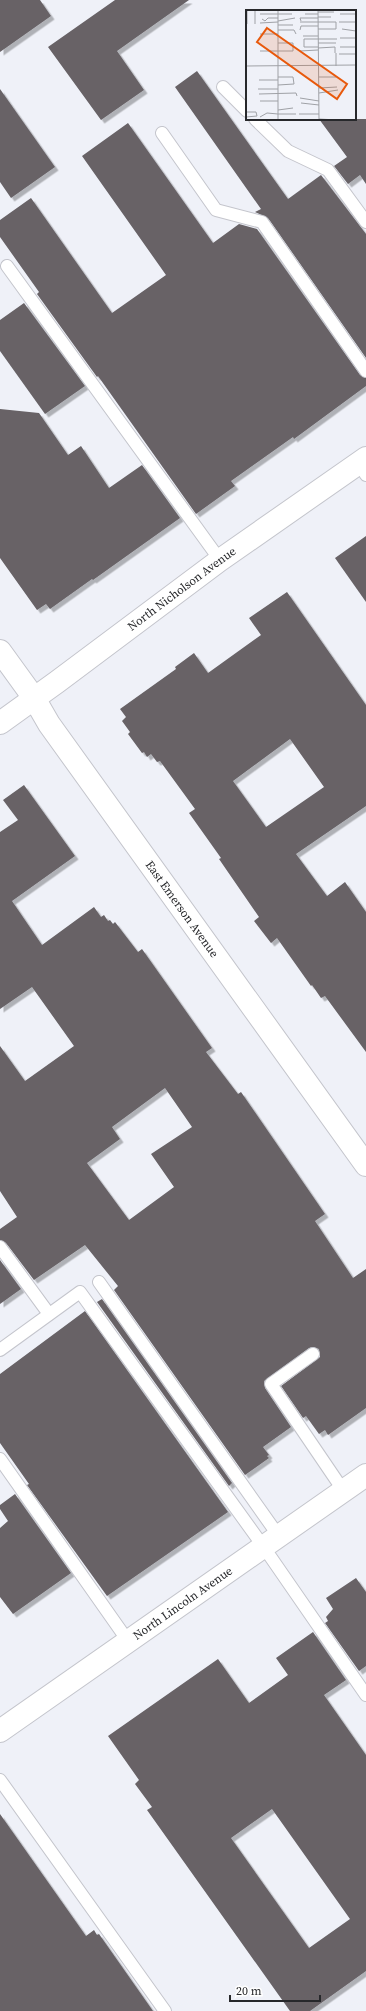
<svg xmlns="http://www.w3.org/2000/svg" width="366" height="2011" font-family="'Source Serif 4',serif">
  <defs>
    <filter id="shadow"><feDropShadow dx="3.5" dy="3.5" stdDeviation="0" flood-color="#0004"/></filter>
  </defs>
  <rect width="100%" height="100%" fill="#eff1f8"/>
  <g fill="#676266" fill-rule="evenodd" filter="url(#shadow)">
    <path d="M 0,0 L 40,0 L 51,16 L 0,52 Z"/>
    <path d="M 115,0 L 189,0 L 117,51 L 144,90 L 101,120 L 48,47 Z"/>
    <path d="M 197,71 L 288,199 L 321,175 L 366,234 L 366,358 L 268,218 L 255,212 L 261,209 L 175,87 Z"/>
    <path d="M 0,89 L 55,167 L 11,198 L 0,182 Z"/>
    <path d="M 319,119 L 366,119 L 366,184 L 360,175 L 348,184 L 334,166 L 347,157 Z"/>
    <path d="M 128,123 L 213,243 L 239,224 L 257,229 L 360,375 L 366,378 L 366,386 L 294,439 L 293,437 L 231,481 L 235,486 L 196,514 L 98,376 L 97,377 L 37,294 L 39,292 L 0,237 L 0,220 L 31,198 L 112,313 L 166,275 L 82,156 Z"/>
    <path d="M 24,303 L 85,386 L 45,414 L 0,351 L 0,320 Z"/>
    <path d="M 0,409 L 39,413 L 68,455 L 81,446 L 109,488 L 142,465 L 180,518 L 93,580 L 92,579 L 50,609 L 46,604 L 37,610 L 0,558 Z"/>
    <path d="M 366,536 L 366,602 L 335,558 Z"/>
    <path d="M 287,592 L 366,705 L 366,806 L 296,854 L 327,896 L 345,882 L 366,912 L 366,1052 L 325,996 L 321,998 L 312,985 L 311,986 L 277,938 L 271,943 L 254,921 L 259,917 L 219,859 L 221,858 L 189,813 L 195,809 L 160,761 L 157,762 L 151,754 L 147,757 L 144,752 L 142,753 L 128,734 L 130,732 L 122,721 L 126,717 L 120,709 L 176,669 L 175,667 L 194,653 L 208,673 L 261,635 L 249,618 ZM 290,739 L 324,787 L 266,827 L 233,781 Z"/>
    <path d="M 24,785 L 75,856 L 12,901 L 42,945 L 94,907 L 101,917 L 104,915 L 108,921 L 110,920 L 113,924 L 115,922 L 138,952 L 142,949 L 212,1048 L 206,1052 L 238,1094 L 241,1092 L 325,1214 L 315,1221 L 353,1278 L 366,1269 L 366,1408 L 328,1435 L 325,1430 L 319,1434 L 306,1416 L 303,1418 L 281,1386 L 320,1357 L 319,1349 L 313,1347 L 309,1348 L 264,1381 L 265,1388 L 291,1427 L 263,1447 L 269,1455 L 267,1456 L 269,1458 L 245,1475 L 114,1290 L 118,1286 L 85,1245 L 34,1280 L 6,1243 L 0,1240 L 0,1229 L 17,1217 L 0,1191 L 0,1046 L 25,1081 L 74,1046 L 32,987 L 0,1009 L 0,832 L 18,820 L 3,800 ZM 165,1088 L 192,1127 L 151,1154 L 174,1187 L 129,1220 L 87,1163 L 120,1139 L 112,1127 Z"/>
    <path d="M 0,1260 L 21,1289 L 0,1304 Z"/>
    <path d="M 102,1299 L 232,1483 L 229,1486 L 97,1302 Z"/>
    <path d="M 85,1311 L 228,1512 L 107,1596 L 27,1485 L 29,1484 L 0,1443 L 0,1374 Z"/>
    <path d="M 15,1494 L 71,1573 L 13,1614 L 0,1597 L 0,1528 L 8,1521 L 0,1509 L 0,1505 Z"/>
    <path d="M 356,1578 L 366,1592 L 366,1666 L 359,1671 L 325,1623 L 328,1621 L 326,1617 L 333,1609 L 326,1598 Z"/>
    <path d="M 313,1632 L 346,1680 L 324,1695 L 366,1755 L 366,1971 L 310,2011 L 290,2011 L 147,1810 L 152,1807 L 135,1784 L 139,1780 L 108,1736 L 218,1659 L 249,1703 L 288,1675 L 276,1658 ZM 272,1809 L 350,1919 L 309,1948 L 231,1838 Z"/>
    <path d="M 0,1814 L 86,1936 L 94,1930 L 97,1935 L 99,1934 L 153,2011 L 0,2011 Z"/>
  </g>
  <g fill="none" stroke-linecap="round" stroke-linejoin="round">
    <defs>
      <g id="lane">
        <path d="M 223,87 L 247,111"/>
        <path d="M 255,119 L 288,151 L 328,170 L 366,222"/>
        <path d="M 162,133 L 216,210 L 262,222 L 366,371"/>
        <path d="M 7,266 L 220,560"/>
        <path d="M 359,463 L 366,475"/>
        <path d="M 0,1247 L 49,1314"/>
        <path d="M 99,1282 L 278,1535"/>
        <path d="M 0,1350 L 80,1292 L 263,1546 L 366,1695"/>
        <path d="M 313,1354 L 271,1384 L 343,1490"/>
        <path d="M 0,1459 L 128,1641"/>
        <path d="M 0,1780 L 165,2011"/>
      </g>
      <g id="street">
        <path id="s1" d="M 0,723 L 57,682 L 220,560 L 366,458"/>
        <path id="s2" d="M 0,1731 L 366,1475"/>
      </g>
      <g id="secondary">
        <path id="s3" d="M 0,651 L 34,698 L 49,724 L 366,1165"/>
      </g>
    </defs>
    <use href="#lane" stroke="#c4c5cc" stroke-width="14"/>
    <use href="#street" stroke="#c4c5cc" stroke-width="24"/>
    <use href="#secondary" stroke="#c4c5cc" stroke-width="24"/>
    <use href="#lane" stroke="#fff" stroke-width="12"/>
    <use href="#street" stroke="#fff" stroke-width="22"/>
    <use href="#secondary" stroke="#fff" stroke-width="22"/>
  </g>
  <g text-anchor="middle" stroke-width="4" stroke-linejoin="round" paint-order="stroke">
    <g font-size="12" fill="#27282b" stroke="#fff">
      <text dy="4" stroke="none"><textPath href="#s1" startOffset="226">North Nicholson Avenue</textPath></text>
      <text dy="4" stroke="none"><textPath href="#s3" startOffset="316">East Emerson Avenue</textPath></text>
      <text dy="4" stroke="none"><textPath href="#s2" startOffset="223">North Lincoln Avenue</textPath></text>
    </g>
  </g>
  <g transform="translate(246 10)">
    <rect width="110" height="110" fill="#eff1f8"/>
    <path fill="none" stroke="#9fa1a6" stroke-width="1" d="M 9,0 L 9,14M 72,0 L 73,110M 72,2 L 88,2M 14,4 L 46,4M 59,4 L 72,4M 94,4 L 110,4M 72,7 L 85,7M 16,9 L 19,11 L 22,8 L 32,8M 32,11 L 49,8M 55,11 L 54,8 L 72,8M 54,12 L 90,12 L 90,19 L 72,19M 93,12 L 110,12M 14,13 L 32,12M 1,14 L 1,0M 32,15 L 47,15M 96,19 L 110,21M 32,20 L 48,20 L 50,24M 54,20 L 55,16 L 72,16M 14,24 L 32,24M 57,26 L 72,26M 94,28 L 109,28M 72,33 L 90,33M 72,37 L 58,37 L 58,29 L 91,29M 94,37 L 110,37M 72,38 L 89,37 L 89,43M 14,41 L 47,41 L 47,33 L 32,33M 54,41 L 72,40M 93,44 L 110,44M 0,56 L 110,55M 90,56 L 90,43M 32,67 L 47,67 L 48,74 L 32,75M 73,67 L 90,67M 13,70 L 32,70M 73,78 L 91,77M 12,79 L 32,79M 73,83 L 92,80M 13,84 L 50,83 L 51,86M 54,88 L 73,91M 14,91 L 32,91M 55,93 L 73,95M 32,100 L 47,98M 0,102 L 10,102 L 11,106 L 0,107M 32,104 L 50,104M 53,104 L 73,104M 14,107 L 21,103 L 32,104M 73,109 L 91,110M 32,110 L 32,0"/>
    <path fill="#e8590c" fill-opacity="0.15" stroke="#e8590c" stroke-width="2" d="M 21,18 L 101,74 L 91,89 L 11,32 Z"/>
    <rect width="110" height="110" fill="none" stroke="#27282b" stroke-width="2"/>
  </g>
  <path d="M230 1995v6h90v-6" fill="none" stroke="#27282b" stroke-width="2"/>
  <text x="236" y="1995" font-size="12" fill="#27282b" stroke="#ffffff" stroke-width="3" paint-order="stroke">20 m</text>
</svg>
